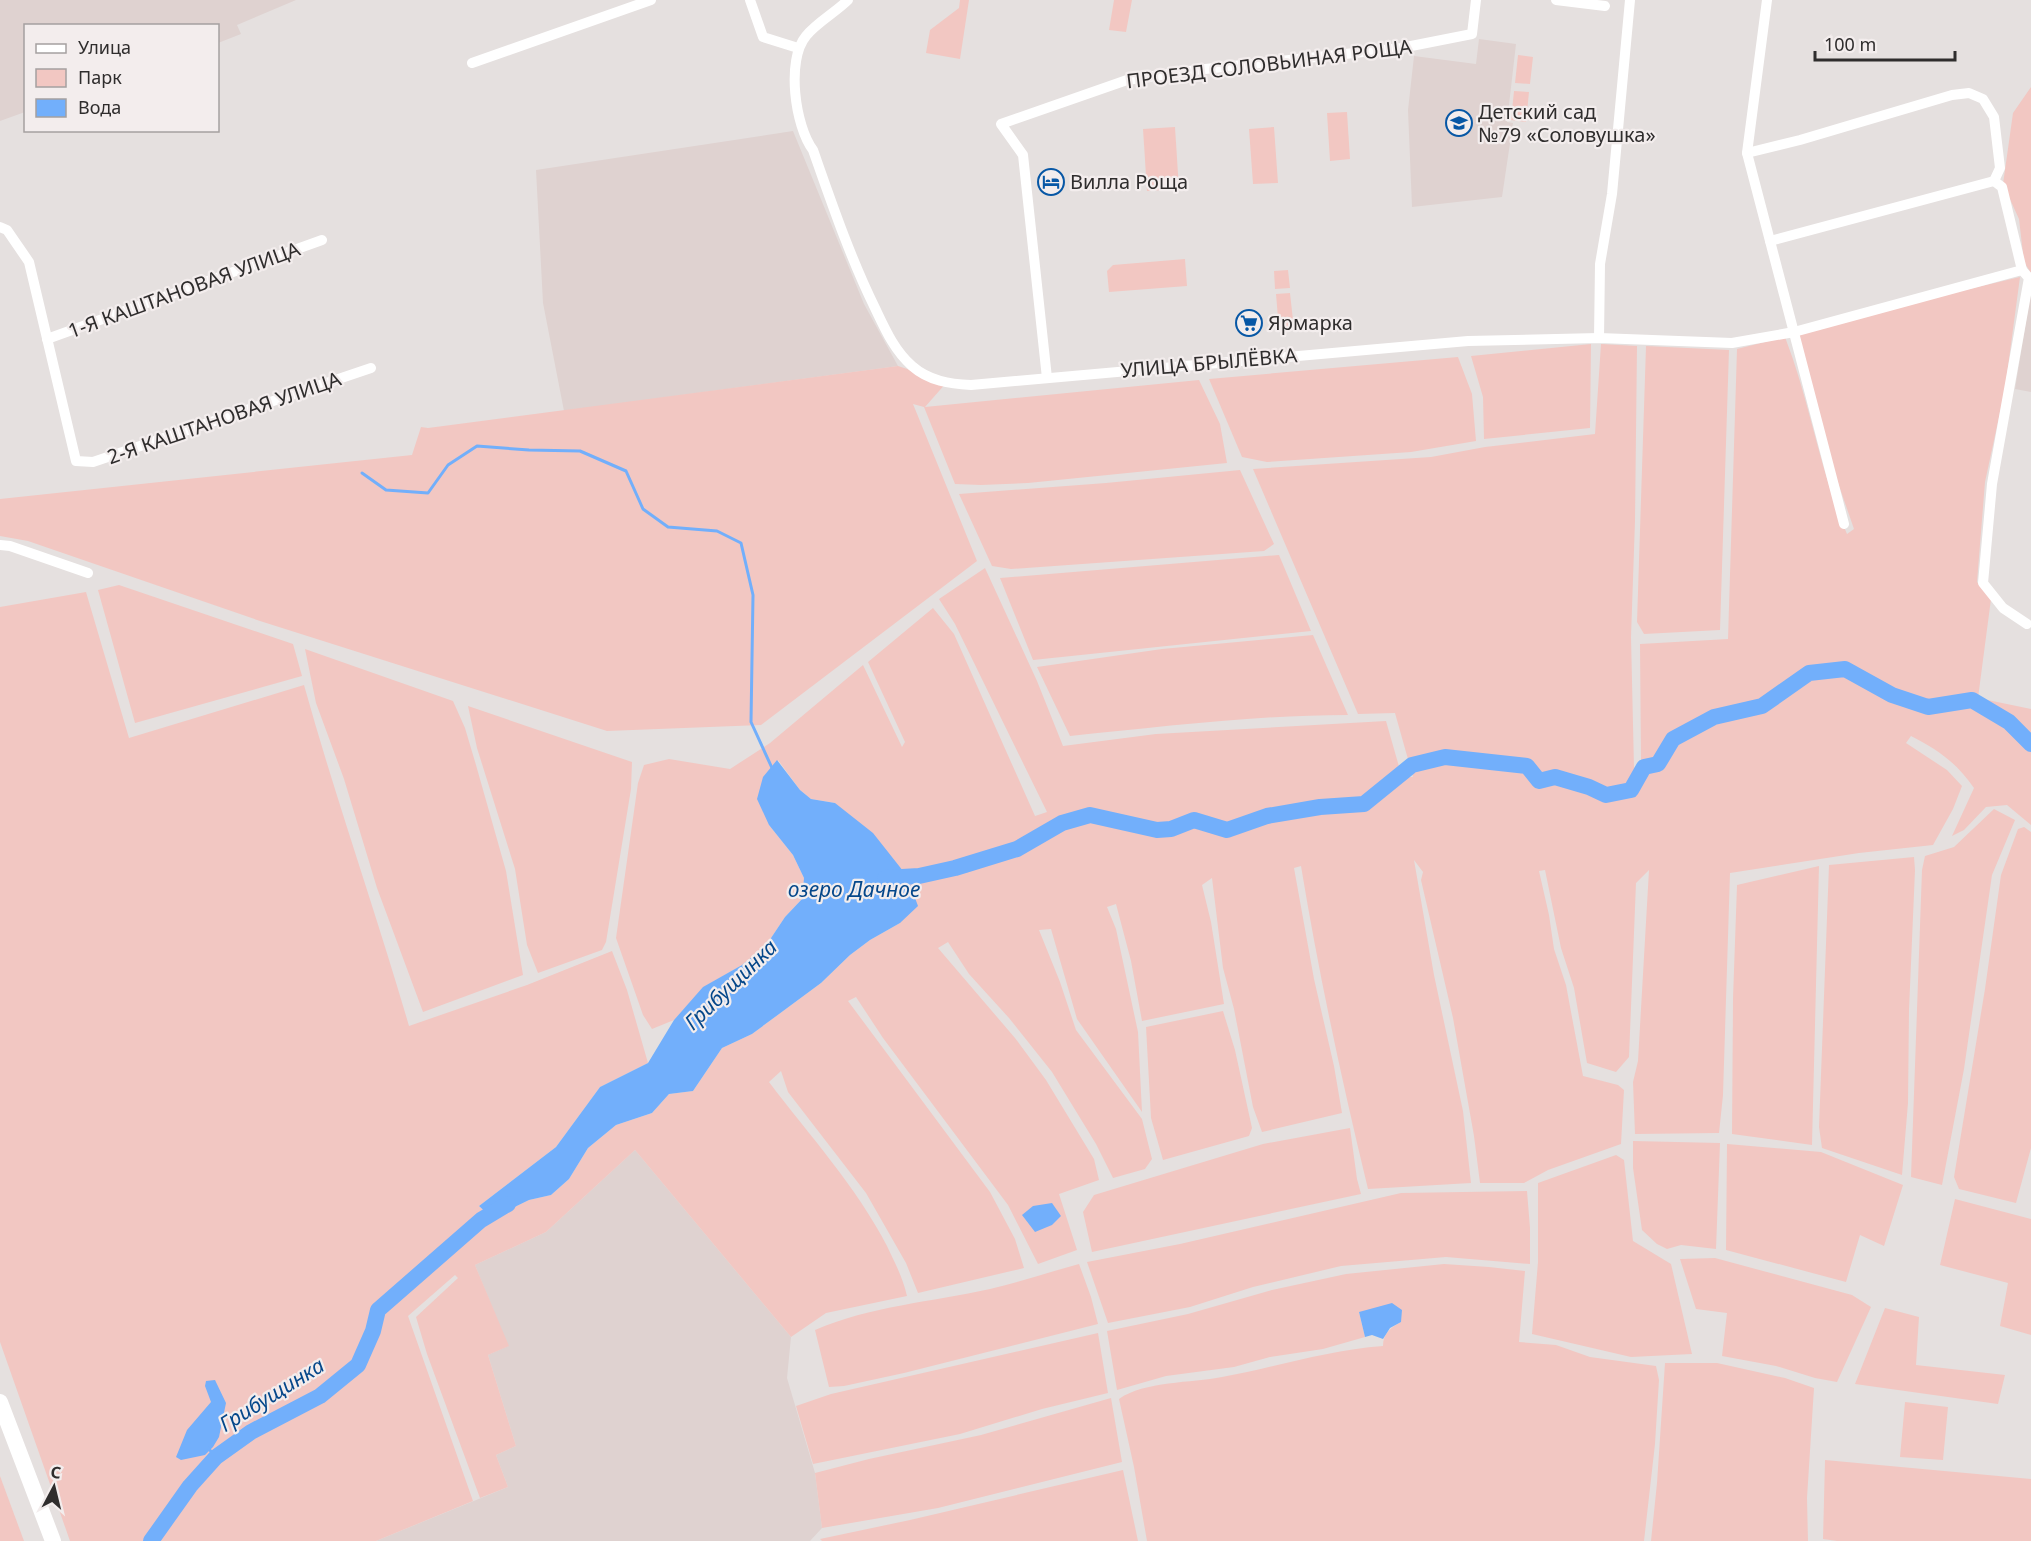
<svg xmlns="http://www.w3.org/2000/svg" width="2031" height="1541" font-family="'Noto Sans',sans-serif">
  <rect width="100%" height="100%" fill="#e5e0df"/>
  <g fill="#dfd2d0">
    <path d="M 0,0 L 296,0 L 237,25 L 241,34 L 218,43 L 218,26 L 26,26 L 25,112 L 0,121 Z"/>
    <path d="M 1479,39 L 1516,44 L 1507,122 L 1513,123 L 1502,197 L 1412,207 L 1408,110 L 1414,56 L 1476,64 Z"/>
    <path d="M 793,131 L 864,304 L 898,366 L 564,411 L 543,303 L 536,170 Z"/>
    <path d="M 2031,291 L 2031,392 L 2015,389 Z"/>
    <path d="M 635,1150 L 791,1337 L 787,1378 L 815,1473 L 822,1528 L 810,1541 L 376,1541 L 508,1487 L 496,1455 L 516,1446 L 488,1355 L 508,1346 L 475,1265 L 546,1232 Z"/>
  </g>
  <g fill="#f2c7c2">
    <path d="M 960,0 L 969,0 L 960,59 L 926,53 L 930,30 L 959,8 Z"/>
    <path d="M 1114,0 L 1132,0 L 1126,32 L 1109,30 Z"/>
    <path d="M 1518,55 L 1533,57 L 1530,84 L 1515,83 Z"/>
    <path d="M 2031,87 L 2031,273 L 2024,262 L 2019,219 L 2003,184 L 2013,113 Z"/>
    <path d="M 1514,91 L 1529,92 L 1526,122 L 1511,120 Z"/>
    <path d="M 1347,112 L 1350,159 L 1330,161 L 1327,113 Z"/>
    <path d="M 1175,127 L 1179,189 L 1147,191 L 1143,129 Z"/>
    <path d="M 1274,127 L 1278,183 L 1253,184 L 1249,129 Z"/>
    <path d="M 1185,259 L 1187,286 L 1109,292 L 1107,271 L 1113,265 Z"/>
    <path d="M 1288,270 L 1290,288 L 1275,289 L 1274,271 Z"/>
    <path d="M 2020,277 L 2005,389 L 1985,482 L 1977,582 L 1991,599 L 1978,698 L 2031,709 L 2031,825 L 2007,805 L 1986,807 L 1964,830 L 1952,836 L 1974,788 C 1956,762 1938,750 1911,736 L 1906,743 L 1947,770 L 1962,786 L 1953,809 L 1933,845 L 1859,853 L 1730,873 L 1723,1095 L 1719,1133 L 1635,1134 L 1633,1082 L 1638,1061 L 1649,870 L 1636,883 L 1629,1057 L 1616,1072 L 1587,1063 L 1574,988 L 1561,948 L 1545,870 L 1539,871 L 1549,915 L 1554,949 L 1566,985 L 1583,1076 L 1618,1085 L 1624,1090 L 1621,1144 L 1548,1170 L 1524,1183 L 1480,1183 L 1474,1136 L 1453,1018 L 1421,880 L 1423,872 L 1414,860 L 1434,975 L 1463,1111 L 1471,1183 L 1368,1189 C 1342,1082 1319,975 1301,866 L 1294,868 L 1314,979 L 1334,1066 L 1342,1113 L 1262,1132 L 1253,1107 L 1234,1009 L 1223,968 L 1212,878 L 1202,885 L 1211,922 L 1224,1004 L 1142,1021 L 1131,961 L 1116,904 L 1107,907 L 1116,929 L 1138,1032 L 1142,1112 L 1077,1019 L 1051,929 L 1039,930 L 1060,982 L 1076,1030 L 1142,1119 L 1152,1159 L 1145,1169 L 1113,1178 L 1096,1144 L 1052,1072 L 1009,1018 L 969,974 L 948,942 L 938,948 L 1015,1038 L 1046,1080 L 1094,1159 L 1099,1180 L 1059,1194 L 1077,1250 L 1038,1264 L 1008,1205 L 883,1038 L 856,997 L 848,1001 L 990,1192 L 1015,1239 L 1024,1268 L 918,1293 L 906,1263 L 866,1193 L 788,1092 L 781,1071 L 769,1082 C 809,1135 856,1186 887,1246 C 895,1263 903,1278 907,1296 L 826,1313 L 791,1337 L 635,1150 L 546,1232 L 475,1265 L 509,1346 L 488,1355 L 516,1446 L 496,1455 L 508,1487 L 480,1498 L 427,1354 L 416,1317 L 458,1278 L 455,1275 L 408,1316 L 473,1501 L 376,1541 L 70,1541 L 0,1342 L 0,607 L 86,592 L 129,738 L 304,685 C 336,800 376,912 409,1026 L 527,985 L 612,951 L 627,990 L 648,1063 L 600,1087 L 556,1147 L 479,1206 L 492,1218 L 529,1200 L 551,1195 L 569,1179 L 588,1148 L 616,1125 L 652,1113 L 669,1094 L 693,1091 L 722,1048 L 752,1034 L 821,983 L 850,955 L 870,940 L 900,923 L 835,803 L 811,799 L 800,790 L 778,760 L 769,825 L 793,855 L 804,878 L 802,899 L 785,917 L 765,947 L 742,965 L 704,987 L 674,1020 L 652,1029 L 643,1015 L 616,938 L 638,783 L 644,765 L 669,759 L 730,769 L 770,743 L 863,665 L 902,747 L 905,742 L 868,662 L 933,608 L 954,634 L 1035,816 L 1047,812 L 955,624 L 939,599 L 985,568 L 1037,681 L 1063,746 L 1156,734 L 1386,721 L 1402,777 L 1413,777 L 1395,713 L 1358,714 L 1253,469 L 1431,457 L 1485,447 L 1595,434 L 1601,344 L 1637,346 L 1635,521 L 1631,637 L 1634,768 L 1641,762 L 1640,644 L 1728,639 L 1737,349 L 1785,337 C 1810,401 1820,473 1847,534 L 1854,529 L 1836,477 L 1794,336 L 1872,312 Z"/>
    <path d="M 1290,293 L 1294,329 L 1279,330 L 1276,294 Z"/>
    <path d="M 1591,344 L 1590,428 L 1484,439 L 1483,397 L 1471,356 Z"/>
    <path d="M 1646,346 L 1729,350 L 1720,630 L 1644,634 L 1637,622 Z"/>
    <path d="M 1458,357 L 1472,394 L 1476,441 L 1411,452 L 1267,462 L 1242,457 L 1209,379 Z"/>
    <path d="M 898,366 L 947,382 L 925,407 L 1199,380 L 1220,424 L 1227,463 L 1028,483 L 981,485 L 955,484 L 924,407 L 913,404 L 977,561 L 761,725 L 607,731 L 260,621 L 28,541 L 0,536 L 0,499 L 412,455 L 421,427 L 428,428 Z"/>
    <path d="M 1240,470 L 1274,544 L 1264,551 L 1011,569 L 992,566 L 959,494 L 1106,483 Z"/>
    <path d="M 1279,555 L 1311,631 L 1033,660 L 1000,578 Z"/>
    <path d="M 119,585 L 293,644 L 302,676 L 135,723 L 98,590 Z"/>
    <path d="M 1313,635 L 1348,715 C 1255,715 1162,727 1070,736 L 1037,667 L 1162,649 Z"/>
    <path d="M 305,649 L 453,701 L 465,728 L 476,765 L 506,871 L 523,975 L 423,1012 L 377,888 L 344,779 L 316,703 Z"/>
    <path d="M 468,706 L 632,762 L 631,789 L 606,942 L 602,950 L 538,973 L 527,945 L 515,869 L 477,748 Z"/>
    <path d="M 1994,809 L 2015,820 L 1992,875 L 1964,1069 L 1942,1185 L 1911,1177 L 1922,870 L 1925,856 L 1954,847 Z"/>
    <path d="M 2024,827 L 2031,832 L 2031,1148 L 2016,1203 L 1959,1189 L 1954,1177 L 1985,989 L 2001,875 L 2018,829 Z"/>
    <path d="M 1914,857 L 1915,870 L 1909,1010 L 1908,1103 L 1902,1175 L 1822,1148 L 1819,1127 L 1829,865 Z"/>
    <path d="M 1819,866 L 1812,1145 L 1732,1134 L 1733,998 L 1737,885 Z"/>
    <path d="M 1223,1011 L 1235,1050 L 1252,1128 L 1249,1136 L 1163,1160 L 1151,1118 L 1146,1027 Z"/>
    <path d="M 1350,1128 L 1357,1179 L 1361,1194 L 1092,1252 L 1083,1212 L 1094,1195 L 1263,1144 Z"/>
    <path d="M 1633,1141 L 1720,1143 L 1716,1249 L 1681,1245 L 1667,1249 L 1657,1244 L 1642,1230 L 1633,1168 Z"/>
    <path d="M 1727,1144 L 1821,1152 L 1903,1185 L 1884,1246 L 1860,1235 L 1846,1282 L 1726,1250 Z"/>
    <path d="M 1616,1155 L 1624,1160 L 1633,1241 L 1671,1264 L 1692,1354 L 1631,1357 L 1532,1334 L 1538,1262 L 1538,1183 Z"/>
    <path d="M 1527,1191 L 1530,1228 L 1530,1264 L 1446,1257 L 1341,1266 L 1253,1287 L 1190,1307 L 1108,1323 L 1087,1262 L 1180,1244 L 1401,1193 Z"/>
    <path d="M 1955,1199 L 2031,1219 L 2031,1335 L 2000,1326 L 2008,1283 L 1940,1265 Z"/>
    <path d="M 1715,1258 L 1852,1295 L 1871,1307 L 1837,1382 L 1815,1378 L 1776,1366 L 1722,1356 L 1727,1313 L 1696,1309 L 1680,1259 Z"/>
    <path d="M 1079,1264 L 1091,1297 L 1098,1324 L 904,1373 L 844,1386 L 829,1387 L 815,1330 C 870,1306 932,1302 990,1289 C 1020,1282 1049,1272 1079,1264 Z"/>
    <path d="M 1444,1264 L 1489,1267 L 1525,1271 L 1519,1342 L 1556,1345 L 1590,1357 L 1656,1366 L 1659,1380 L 1655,1444 L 1644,1541 L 1147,1541 L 1134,1467 L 1119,1399 C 1144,1381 1192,1383 1222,1377 C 1276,1367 1328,1350 1383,1346 C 1383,1334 1390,1328 1401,1322 L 1359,1312 L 1365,1337 L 1323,1349 L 1270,1357 L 1234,1367 L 1166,1376 L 1117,1390 L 1107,1331 L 1188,1314 L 1272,1290 L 1346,1274 Z"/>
    <path d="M 1885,1308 L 1919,1317 L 1916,1365 L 2005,1375 L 1998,1404 L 1855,1384 Z"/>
    <path d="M 1098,1333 L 1108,1393 L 1042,1409 L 960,1434 L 813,1464 L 796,1406 L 831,1394 Z"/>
    <path d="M 1665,1363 L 1717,1363 L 1785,1378 L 1814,1388 L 1807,1498 L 1808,1541 L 1651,1541 L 1657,1483 Z"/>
    <path d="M 1111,1398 L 1122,1462 L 938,1508 L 822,1528 L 815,1473 L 869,1459 L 981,1435 Z"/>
    <path d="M 1905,1402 L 1948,1407 L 1943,1460 L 1900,1457 Z"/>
    <path d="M 1825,1460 L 2031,1479 L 2031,1541 L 1837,1541 L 1823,1539 Z"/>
    <path d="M 1123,1470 L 1138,1541 L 822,1541 L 820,1539 L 910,1520 Z"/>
    <path d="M 0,1476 L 24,1541 L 0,1541 Z"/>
  </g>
  <g fill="#72affb">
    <path d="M 777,760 L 800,790 L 811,799 L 835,803 L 873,833 L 907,876 L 918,906 L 900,923 L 870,940 L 850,955 L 821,983 L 752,1034 L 722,1048 L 693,1091 L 669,1094 L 652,1113 L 616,1125 L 588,1148 L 569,1179 L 551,1195 L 529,1200 L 492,1218 L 479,1206 L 556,1147 L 600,1087 L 648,1063 L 674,1020 L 703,987 L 742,965 L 765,947 L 785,917 L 802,899 L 804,878 L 793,855 L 769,825 L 757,799 L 763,777 Z"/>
    <path d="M 1052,1203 L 1061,1216 L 1052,1225 L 1035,1232 L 1022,1215 L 1033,1206 Z"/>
    <path d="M 1392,1303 L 1402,1310 L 1401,1322 L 1390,1328 L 1383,1339 L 1372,1335 L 1365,1337 L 1359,1312 Z"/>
    <path d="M 215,1380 L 226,1403 L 219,1437 L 213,1447 L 205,1455 L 181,1460 L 176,1457 L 187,1430 L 211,1402 L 205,1386 L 206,1381 Z"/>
  </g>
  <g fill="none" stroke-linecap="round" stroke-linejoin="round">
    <g stroke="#72affb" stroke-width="3">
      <path d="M 362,473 L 386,490 L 428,493 L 448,465 L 477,446 L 529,450 L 580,451 L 626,471 L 643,509 L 668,527 L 717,531 L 741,543 L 753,595 L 751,722 L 772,768"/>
      <path d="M 208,1448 L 216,1457"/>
    </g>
    <g stroke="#72affb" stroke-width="16">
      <path d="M 885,878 L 919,876 L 955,868 L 1017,849 L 1062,823 L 1090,815 L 1157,830 L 1171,829 L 1194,820 L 1227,830 L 1267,816 L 1320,807 L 1364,804 L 1412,765 L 1445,757 L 1527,766 L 1539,781 L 1555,777 L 1589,787 L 1606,795 L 1631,790 L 1644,767 L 1658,764 L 1673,739 L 1714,717 L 1762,706 L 1809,673 L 1845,669 L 1892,695 L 1928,707 L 1972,700 L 2009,722 L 2031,744"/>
      <path d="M 151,1541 L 190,1486 L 216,1457 L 251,1432 L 320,1396 L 358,1365 L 373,1331 L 378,1310 L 481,1220 L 508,1204"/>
    </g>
    <g stroke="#fff" stroke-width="10">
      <path d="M 750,0 L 763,37 L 798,48"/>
      <path d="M 848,0 C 836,12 816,23 806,36 C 786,60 795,126 813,150 C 832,204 850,257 875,308 C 885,329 894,350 912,366 C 929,381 950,384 971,385 L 1468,341 L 1599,338 L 1732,343 L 1794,332 L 2022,270 L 2029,278 L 1992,484 L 1983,583 L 2003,608 L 2027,624"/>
      <path d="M 1556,0 L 1605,6"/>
      <path d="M 1767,0 L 1747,153 L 1844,524"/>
      <path d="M 472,63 L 651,0"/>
      <path d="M 1747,153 L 1800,140 L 1952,95 L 1969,93 L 1983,99 L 1994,117 L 2000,168 L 1994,181"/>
      <path d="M 1994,181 L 2002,187 L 2022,270"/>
      <path d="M 0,227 L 7,230 L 29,262 L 76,461 L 93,462 L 371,368"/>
      <path d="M 1770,241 L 1994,181"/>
      <path d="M 1599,338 L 1600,264 L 1612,194 L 1630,0"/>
      <path d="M 47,339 L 322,240"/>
      <path d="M 1047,378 L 1023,155 L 1001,124 L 1127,80 L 1196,70 L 1401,48 L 1472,34 L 1476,0"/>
      <path d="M 0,545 L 10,546 L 88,573"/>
    </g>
    <path stroke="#fff" stroke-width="16" d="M 0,1402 L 53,1541"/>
  </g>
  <defs>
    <symbol id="school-ring" viewBox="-11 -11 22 22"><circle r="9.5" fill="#f3eded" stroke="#0757a5" stroke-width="1.5"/><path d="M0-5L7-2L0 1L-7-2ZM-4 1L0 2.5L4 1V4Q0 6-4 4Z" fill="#0757a5"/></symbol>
    <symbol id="hotel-ring" viewBox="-11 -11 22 22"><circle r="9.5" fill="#f3eded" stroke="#0757a5" stroke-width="1.5"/><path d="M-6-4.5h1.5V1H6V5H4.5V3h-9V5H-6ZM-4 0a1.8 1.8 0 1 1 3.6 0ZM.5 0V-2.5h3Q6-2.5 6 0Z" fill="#0757a5"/></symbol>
    <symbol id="supermarket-ring" viewBox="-11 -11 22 22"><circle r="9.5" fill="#f3eded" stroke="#0757a5" stroke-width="1.5"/><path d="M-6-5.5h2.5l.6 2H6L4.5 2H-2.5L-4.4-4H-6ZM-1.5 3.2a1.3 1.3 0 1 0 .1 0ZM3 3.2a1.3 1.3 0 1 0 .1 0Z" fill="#0757a5"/></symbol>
  </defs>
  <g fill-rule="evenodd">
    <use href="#school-ring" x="1444" y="108" width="30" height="30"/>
    <use href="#hotel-ring" x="1036" y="167" width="30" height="30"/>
    <use href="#supermarket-ring" x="1234" y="308" width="30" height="30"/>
  </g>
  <g text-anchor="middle" stroke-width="4.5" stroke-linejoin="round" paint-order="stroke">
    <g font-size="20" fill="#2f2d2d" stroke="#f3eded">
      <text transform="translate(1269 64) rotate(-7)" y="7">ПРОЕЗД СОЛОВЬИНАЯ РОЩА</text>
      <text transform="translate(184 290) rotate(-20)" y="7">1-Я КАШТАНОВАЯ УЛИЦА</text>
      <text transform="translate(1209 363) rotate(-5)" y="7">УЛИЦА БРЫЛЁВКА</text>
      <text transform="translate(224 418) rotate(-19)" y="7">2-Я КАШТАНОВАЯ УЛИЦА</text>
    </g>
    <g font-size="20" fill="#2f2d2d" stroke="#f3eded" text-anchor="start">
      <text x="1478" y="119">Детский сад<tspan x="1478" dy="23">№79 «Соловушка»</tspan></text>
      <text x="1070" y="189">Вилла Роща</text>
      <text x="1268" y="330">Ярмарка</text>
    </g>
    <g font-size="21" font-style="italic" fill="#05478a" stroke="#f3eded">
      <text x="854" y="897">озеро Дачное</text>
      <text transform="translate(731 985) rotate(-44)" y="7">Грибущинка</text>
      <text transform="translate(272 1395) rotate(-32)" y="7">Грибущинка</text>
    </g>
  </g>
  <rect x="24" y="24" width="195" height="108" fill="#f3eded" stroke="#a5a0a0" stroke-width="1.5"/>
  <rect x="36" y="44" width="30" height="9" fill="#ffffff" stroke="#a5a0a0" stroke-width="1.5"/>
  <text x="78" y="54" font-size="18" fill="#2f2d2d">Улица</text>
  <rect x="36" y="69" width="30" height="18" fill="#f2c7c2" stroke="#a5a0a0" stroke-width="1.5"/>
  <text x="78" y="84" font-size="18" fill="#2f2d2d">Парк</text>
  <rect x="36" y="99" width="30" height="18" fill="#72affb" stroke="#a5a0a0" stroke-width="1.5"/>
  <text x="78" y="114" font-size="18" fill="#2f2d2d">Вода</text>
  <g transform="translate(54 1487) rotate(7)" stroke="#f3eded" stroke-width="4.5" paint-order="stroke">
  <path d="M0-4.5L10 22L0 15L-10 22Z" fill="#2f2d2d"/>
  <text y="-9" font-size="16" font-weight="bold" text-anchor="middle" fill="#2f2d2d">С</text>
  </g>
  <path d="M1815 51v9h140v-9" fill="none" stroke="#2f2d2d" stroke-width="3"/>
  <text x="1824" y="51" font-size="18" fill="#2f2d2d" stroke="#f3eded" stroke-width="4.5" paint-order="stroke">100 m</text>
</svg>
